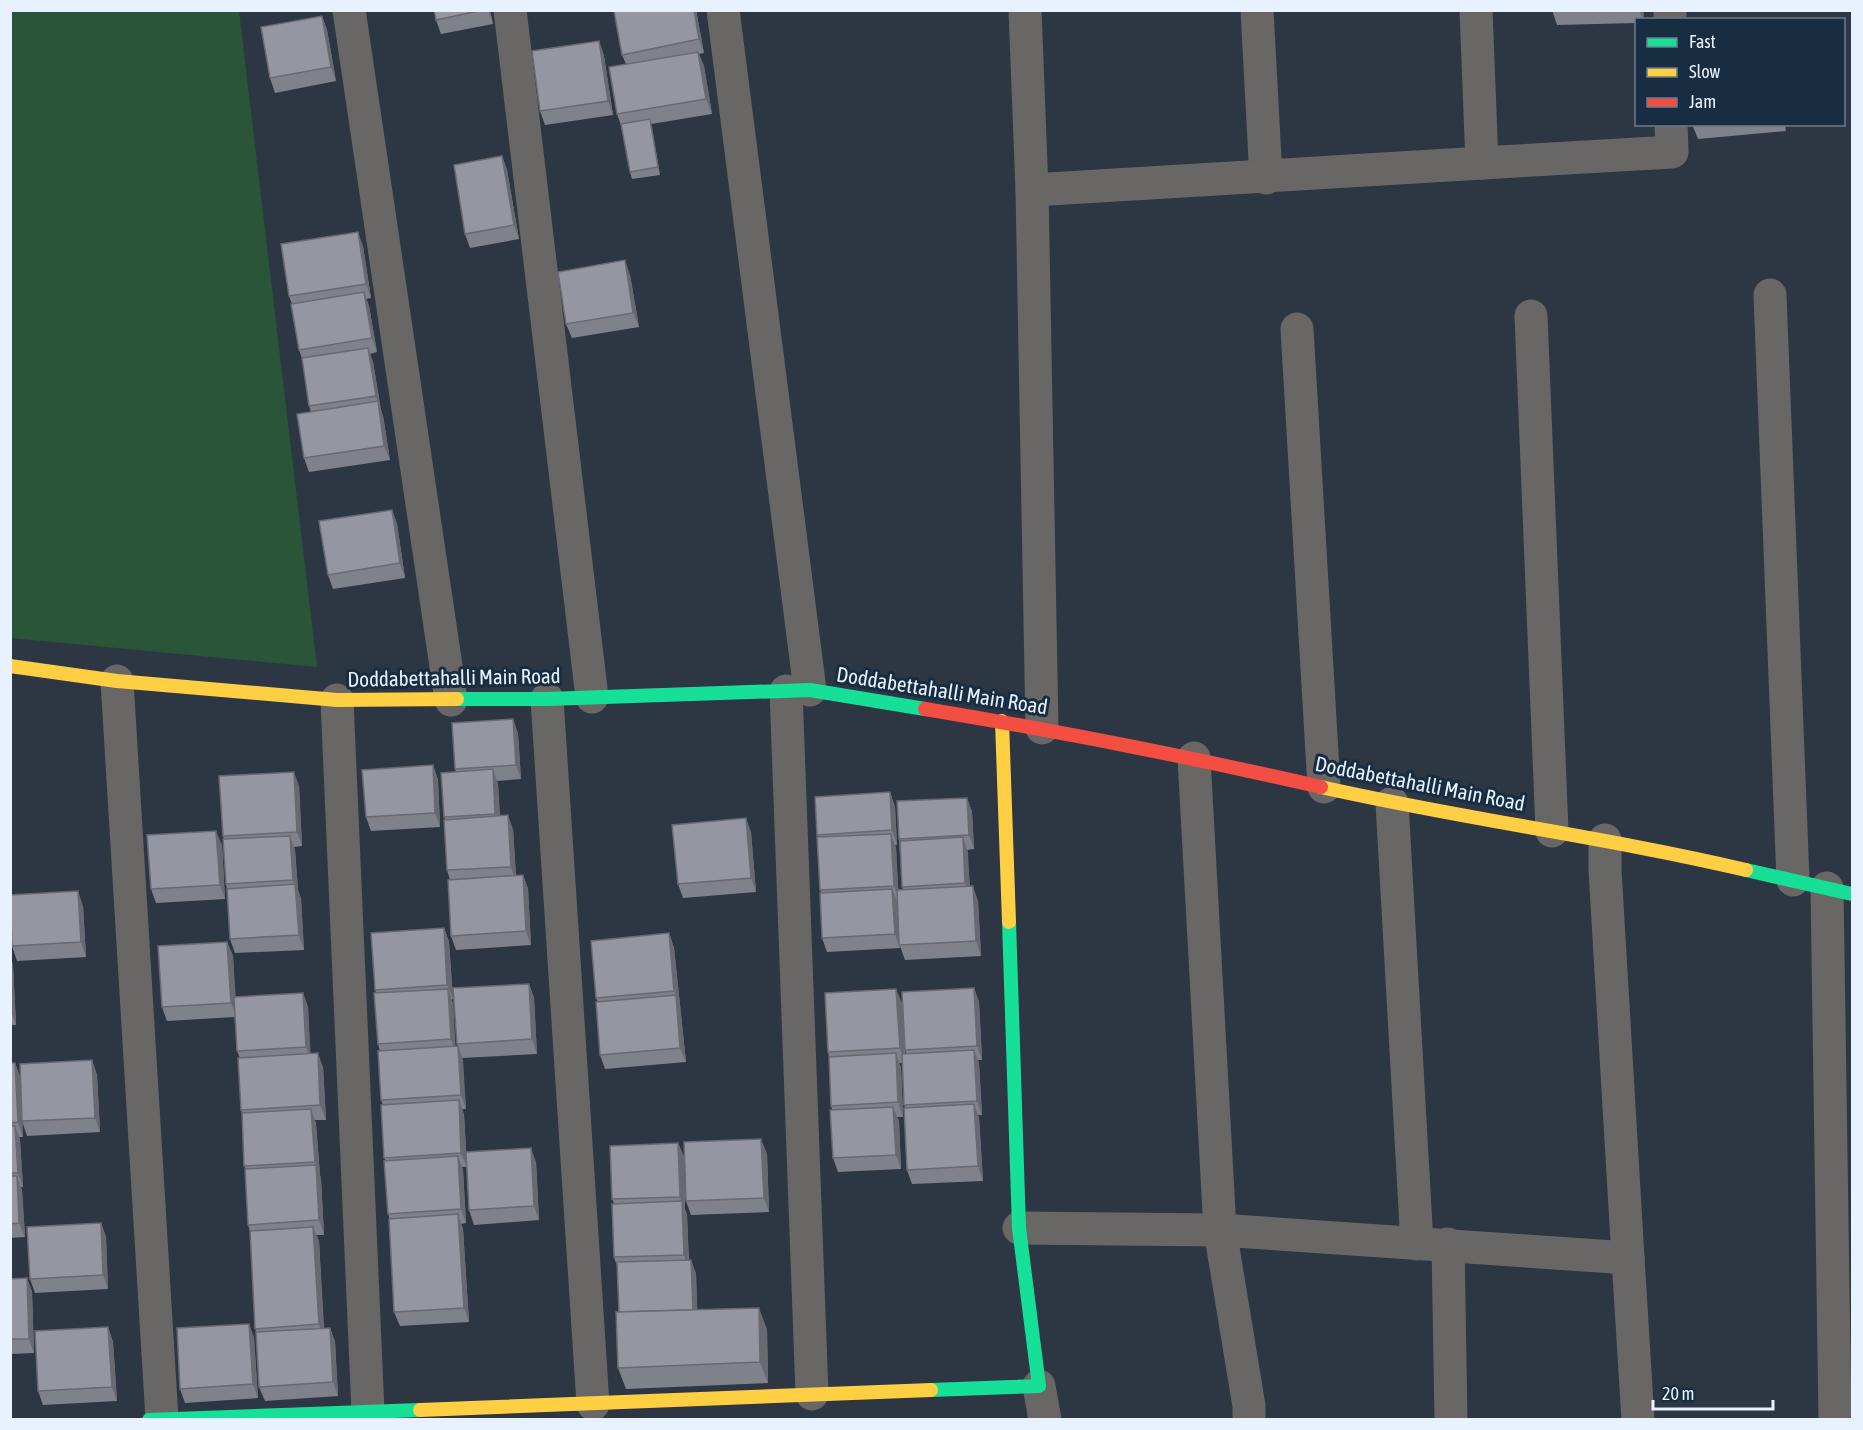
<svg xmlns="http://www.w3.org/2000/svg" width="1863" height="1430" font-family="'Asap Condensed',sans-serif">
  <rect width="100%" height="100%" fill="#2c3743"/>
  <path fill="#2a5539" d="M 10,11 L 239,11 L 317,667 L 11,638 Z"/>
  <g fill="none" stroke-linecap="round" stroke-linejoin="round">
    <g stroke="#686765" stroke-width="33">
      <path d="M 349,10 L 451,700"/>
      <path d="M 510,10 L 592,697"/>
      <path d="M 723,10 L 810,690"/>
      <path d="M 1025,10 L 1032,190 L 1042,728"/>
      <path d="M 1257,10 L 1266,178"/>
      <path d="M 1670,10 L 1670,20"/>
      <path d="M 1482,163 L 1672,152 L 1671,124"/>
      <path d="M 1032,190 L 1482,163 L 1476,10"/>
      <path d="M 1770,295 L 1793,880"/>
      <path d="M 1531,316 L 1552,831"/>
      <path d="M 1297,329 L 1324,787"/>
      <path d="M 117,681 L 162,1419"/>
      <path d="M 786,691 L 812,1394"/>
      <path d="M 547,699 L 593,1404"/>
      <path d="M 337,700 L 368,1412"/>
      <path d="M 1194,758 L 1220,1230 L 1249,1406 L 1249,1420"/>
      <path d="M 1392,803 L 1417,1244"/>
      <path d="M 1827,888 L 1835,1420"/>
      <path d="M 1019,1228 L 1220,1230 L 1628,1258 L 1605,870 L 1605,840"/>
      <path d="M 1448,1244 L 1451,1420"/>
      <path d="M 1628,1258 L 1638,1420"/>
      <path d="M 1039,1386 L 1045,1420"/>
    </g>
    <g stroke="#16e098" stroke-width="14">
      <path d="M 457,699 L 547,699 L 810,690 L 925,709"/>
      <path d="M 1746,870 L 1852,894"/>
      <path d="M 931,1390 L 1039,1386 L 1019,1228 L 1009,922"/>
      <path d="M 149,1420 L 420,1410"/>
    </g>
    <g stroke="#ffcf43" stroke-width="14">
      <path d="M 10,666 L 117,681 L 337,700 L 457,699"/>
      <path d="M 1002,721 L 1009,922"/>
      <path d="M 1321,787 C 1462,819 1606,837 1746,870"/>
      <path d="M 420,1410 L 931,1390"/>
    </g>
    <path stroke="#f24e42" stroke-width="14" d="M 925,709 C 1058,731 1190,757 1321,787"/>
  </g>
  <g fill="#7f818b">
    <path d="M 434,10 L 490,10 L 493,24 L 441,34 L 436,20 Z"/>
    <path d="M 696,10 L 704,53 L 699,54 L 704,66 L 712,114 L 651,124 L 660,175 L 632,179 L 630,172 L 621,125 L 617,114 L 626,64 L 622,55 Z"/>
    <path d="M 1552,10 L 1643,10 L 1644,20 L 1636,20 L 1636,23 L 1557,25 Z"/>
    <path d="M 322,16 L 327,30 L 336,81 L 275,93 L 270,78 Z"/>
    <path d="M 599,41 L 604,56 L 613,115 L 545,125 L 540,111 Z"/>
    <path d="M 1692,124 L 1785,124 L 1786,131 L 1698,139 Z"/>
    <path d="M 502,156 L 507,170 L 519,239 L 470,248 L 465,234 Z"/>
    <path d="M 363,246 L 371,298 L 366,299 L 369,306 L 377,352 L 370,354 L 373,362 L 381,410 L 383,416 L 390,460 L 309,472 L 304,458 L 311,412 L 309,406 L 302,358 L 299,350 L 292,304 L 289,296 Z"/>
    <path d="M 630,275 L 639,327 L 572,338 L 566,324 Z"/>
    <path d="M 392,510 L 397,524 L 405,578 L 333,589 L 328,575 Z"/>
    <path d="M 513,719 L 518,734 L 521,779 L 497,781 L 498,784 L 500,816 L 513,829 L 516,875 L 523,875 L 528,889 L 531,945 L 456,950 L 451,936 L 450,880 L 447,870 L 445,819 L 444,817 L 456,772 L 455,769 Z"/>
    <path d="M 433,765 L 438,780 L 440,827 L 371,831 L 366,817 Z"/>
    <path d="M 299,786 L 302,846 L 294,847 L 295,850 L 298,890 L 301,899 L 304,950 L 235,953 L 230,939 L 227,889 L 226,884 L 224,839 L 223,836 Z"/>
    <path d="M 890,792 L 895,807 L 897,845 L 895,845 L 896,848 L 898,890 L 903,890 L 902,887 L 899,839 L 967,798 L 972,812 L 974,849 L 967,850 L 970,887 L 978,901 L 981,956 L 905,960 L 900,946 L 900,948 L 827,952 L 822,938 L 821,893 L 820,890 L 818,837 L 817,835 Z"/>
    <path d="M 751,832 L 756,892 L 683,898 L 678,884 Z"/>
    <path d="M 222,845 L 225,899 L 156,903 L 151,889 Z"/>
    <path d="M 83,906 L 86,957 L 17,961 L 12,946 Z"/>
    <path d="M 444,928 L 449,942 L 453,999 L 451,1000 L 453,1003 L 455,1046 L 458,1046 L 457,1044 L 529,984 L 534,998 L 537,1054 L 462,1058 L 466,1109 L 462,1109 L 464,1115 L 467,1167 L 462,1167 L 463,1170 L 466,1223 L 461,1224 L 463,1229 L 469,1322 L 400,1326 L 394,1312 L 390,1219 L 388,1214 L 386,1161 L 384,1158 L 383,1105 L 381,1100 L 380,1051 L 378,1044 L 376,993 L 375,990 Z"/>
    <path d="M 669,933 L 674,948 L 686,1062 L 605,1069 L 600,1055 L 598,1002 L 596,998 Z"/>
    <path d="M 227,942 L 233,956 L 235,997 L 303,993 L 308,1007 L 310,1054 L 323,1067 L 326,1120 L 315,1120 L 316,1124 L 320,1175 L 321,1179 L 324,1235 L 316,1235 L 319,1241 L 324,1328 L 330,1328 L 335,1342 L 338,1396 L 265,1401 L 259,1387 L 250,1231 L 248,1225 L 246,1169 L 244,1166 L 242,1113 L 241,1110 L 240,1058 L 237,1051 L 235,1017 L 167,1021 L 162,1007 Z"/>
    <path d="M 10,957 L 13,965 L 16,1025 L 10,1025 Z"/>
    <path d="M 974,988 L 979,1002 L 982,1060 L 978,1060 L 979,1064 L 982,1115 L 978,1115 L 979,1118 L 983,1181 L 912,1184 L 907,1170 L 905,1107 L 904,1105 L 902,1063 L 899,1063 L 901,1068 L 903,1117 L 897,1117 L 899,1121 L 901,1169 L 838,1172 L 833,1158 L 832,1109 L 831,1106 L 829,1057 L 828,1052 L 902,1003 L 905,1053 L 906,1053 L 905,1050 Z"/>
    <path d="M 92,1060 L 97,1075 L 100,1132 L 27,1136 L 22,1121 Z"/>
    <path d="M 10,1063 L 15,1063 L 20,1077 L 23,1137 L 19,1137 L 20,1140 L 23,1187 L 21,1187 L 22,1190 L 25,1237 L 10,1238 Z"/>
    <path d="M 678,1143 L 684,1157 L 685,1209 L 687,1215 L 689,1260 L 691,1260 L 696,1274 L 697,1310 L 767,1329 L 768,1383 L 626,1389 L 618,1368 L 619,1312 L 617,1266 L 614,1257 L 614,1203 L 612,1199 Z"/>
    <path d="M 767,1154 L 769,1212 L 691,1215 L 686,1201 Z"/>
    <path d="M 536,1162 L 539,1220 L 474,1225 L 469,1210 Z"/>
    <path d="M 101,1223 L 106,1237 L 108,1289 L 35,1293 L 30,1279 Z"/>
    <path d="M 27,1278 L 32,1292 L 34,1353 L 10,1354 L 10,1279 Z"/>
    <path d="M 249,1324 L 254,1338 L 258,1398 L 185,1403 L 180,1389 Z"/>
    <path d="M 108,1327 L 113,1342 L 117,1401 L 43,1405 L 38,1391 Z"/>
  </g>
  <g fill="#686971">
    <path d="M 488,10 L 490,10 L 493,24 Z"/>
    <path d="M 694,10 L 696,10 L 704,53 L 699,39 Z"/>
    <path d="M 1639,10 L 1643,10 L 1644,20 L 1643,20 Z"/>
    <path d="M 322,16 L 327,30 L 336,81 L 331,67 Z"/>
    <path d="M 599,41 L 604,56 L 613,115 L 608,101 Z"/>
    <path d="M 698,52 L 704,66 L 712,114 L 706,99 Z"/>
    <path d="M 650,119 L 652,127 L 660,175 L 658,167 Z"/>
    <path d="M 502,156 L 507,170 L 519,239 L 514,225 Z"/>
    <path d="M 358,232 L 363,246 L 371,298 L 366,284 Z"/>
    <path d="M 625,260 L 630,275 L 639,327 L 633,313 Z"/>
    <path d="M 364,292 L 369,306 L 377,352 L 372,338 Z"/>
    <path d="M 368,348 L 373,362 L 381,410 L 376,396 Z"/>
    <path d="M 378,401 L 383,416 L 390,460 L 384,446 Z"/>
    <path d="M 392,510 L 397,524 L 405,578 L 400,563 Z"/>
    <path d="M 513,719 L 518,734 L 521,779 L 516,765 Z"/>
    <path d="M 433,765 L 438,780 L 440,827 L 435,813 Z"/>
    <path d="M 493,769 L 498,784 L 500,828 L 495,814 Z"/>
    <path d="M 294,772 L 299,786 L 302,846 L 297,832 Z"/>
    <path d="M 890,792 L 895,807 L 897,845 L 892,830 Z"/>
    <path d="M 967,798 L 972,812 L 974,849 L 969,835 Z"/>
    <path d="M 508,815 L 513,829 L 516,881 L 511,867 Z"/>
    <path d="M 746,818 L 751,832 L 756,892 L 751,878 Z"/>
    <path d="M 216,831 L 222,845 L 225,899 L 220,885 Z"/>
    <path d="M 891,834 L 896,848 L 899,900 L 894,886 Z"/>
    <path d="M 290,836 L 295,850 L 298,890 L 301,899 L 304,950 L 299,935 L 296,889 L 293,880 Z"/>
    <path d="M 963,837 L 968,852 L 970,897 L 965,883 Z"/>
    <path d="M 523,875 L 528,889 L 531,945 L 526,931 Z"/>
    <path d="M 973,886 L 978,901 L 981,956 L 976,941 Z"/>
    <path d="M 892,889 L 898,903 L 900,948 L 895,934 Z"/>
    <path d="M 78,891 L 83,906 L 86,957 L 81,942 Z"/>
    <path d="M 444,928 L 449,942 L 453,999 L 447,985 Z"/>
    <path d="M 669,933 L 674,948 L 686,1062 L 680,1048 Z"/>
    <path d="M 227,942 L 233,956 L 237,1017 L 231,1003 Z"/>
    <path d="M 10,957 L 13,965 L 16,1025 L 11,1010 Z"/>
    <path d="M 529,984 L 534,998 L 537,1054 L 532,1039 Z"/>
    <path d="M 974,988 L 979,1002 L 982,1060 L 977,1046 Z"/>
    <path d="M 448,989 L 453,1003 L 456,1054 L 451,1039 Z"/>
    <path d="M 896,989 L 902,1003 L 905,1063 L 900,1048 Z"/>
    <path d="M 303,993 L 308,1007 L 311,1061 L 306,1047 Z"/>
    <path d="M 458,1046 L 463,1060 L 466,1109 L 461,1095 Z"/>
    <path d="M 974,1050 L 979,1064 L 982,1115 L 977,1101 Z"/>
    <path d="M 318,1053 L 323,1067 L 326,1120 L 320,1105 Z"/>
    <path d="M 896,1053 L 901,1068 L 903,1117 L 898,1102 Z"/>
    <path d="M 92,1060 L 97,1075 L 100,1132 L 95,1118 Z"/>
    <path d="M 15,1063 L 20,1077 L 23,1137 L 18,1122 Z"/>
    <path d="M 459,1100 L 464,1115 L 467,1167 L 461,1153 Z"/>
    <path d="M 974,1104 L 979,1118 L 983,1181 L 978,1166 Z"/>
    <path d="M 893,1107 L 899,1121 L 901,1169 L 896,1155 Z"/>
    <path d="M 311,1109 L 316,1124 L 320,1175 L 321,1179 L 324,1235 L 319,1220 L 316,1165 L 315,1162 Z"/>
    <path d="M 15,1126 L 20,1140 L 23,1187 L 18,1173 Z"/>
    <path d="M 761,1139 L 767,1154 L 769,1212 L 764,1198 Z"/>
    <path d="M 678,1143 L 684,1157 L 685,1209 L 687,1215 L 689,1269 L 684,1255 L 682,1203 L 680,1197 Z"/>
    <path d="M 531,1148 L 536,1162 L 539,1220 L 534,1206 Z"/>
    <path d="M 458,1156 L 463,1170 L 466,1223 L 461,1209 Z"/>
    <path d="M 17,1176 L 22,1190 L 25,1237 L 19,1223 Z"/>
    <path d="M 458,1214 L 463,1229 L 469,1322 L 464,1308 Z"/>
    <path d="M 101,1223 L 106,1237 L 108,1289 L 103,1275 Z"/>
    <path d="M 313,1227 L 319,1241 L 324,1339 L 319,1324 Z"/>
    <path d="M 691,1260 L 696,1274 L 698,1327 L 693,1313 Z"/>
    <path d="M 27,1278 L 32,1292 L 34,1353 L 29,1339 Z"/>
    <path d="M 759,1308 L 767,1329 L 768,1383 L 760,1362 Z"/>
    <path d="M 249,1324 L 254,1338 L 258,1398 L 253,1384 Z"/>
    <path d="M 108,1327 L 113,1342 L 117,1401 L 112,1387 Z"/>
    <path d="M 330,1328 L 335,1342 L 338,1396 L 333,1382 Z"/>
  </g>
  <g fill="#9496a2" stroke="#686971" stroke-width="1.5">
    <path d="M 434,10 L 483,10 L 436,20 Z"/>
    <path d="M 619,10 L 694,10 L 699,39 L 622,55 L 614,11 Z"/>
    <path d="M 322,16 L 331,67 L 270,78 L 261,27 Z"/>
    <path d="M 599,41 L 608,101 L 540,111 L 532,51 Z"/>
    <path d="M 698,52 L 706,99 L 617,114 L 609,67 Z"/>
    <path d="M 650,119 L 658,167 L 630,172 L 621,124 Z"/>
    <path d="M 502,156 L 514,225 L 465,234 L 454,165 Z"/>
    <path d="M 358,232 L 366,284 L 289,296 L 281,244 Z"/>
    <path d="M 625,260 L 633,313 L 566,324 L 558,272 Z"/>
    <path d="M 364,292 L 372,338 L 299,350 L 291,304 Z"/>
    <path d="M 368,348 L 376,396 L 309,406 L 302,358 Z"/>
    <path d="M 378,401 L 384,446 L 304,458 L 297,414 Z"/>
    <path d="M 392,510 L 400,563 L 328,575 L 319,521 Z"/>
    <path d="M 513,719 L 516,765 L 455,769 L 452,723 Z"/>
    <path d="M 433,765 L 435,813 L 366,817 L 362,770 Z"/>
    <path d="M 493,769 L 495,814 L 444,817 L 441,773 Z"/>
    <path d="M 294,772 L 297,832 L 223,836 L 219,776 Z"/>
    <path d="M 890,792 L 892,830 L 817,835 L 815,797 Z"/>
    <path d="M 967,798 L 969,835 L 899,839 L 897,801 Z"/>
    <path d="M 508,815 L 511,867 L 447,870 L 444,820 Z"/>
    <path d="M 746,818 L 751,878 L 678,884 L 672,825 Z"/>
    <path d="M 216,831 L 220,885 L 151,889 L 147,835 Z"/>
    <path d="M 891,834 L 894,886 L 820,890 L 817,837 Z"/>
    <path d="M 290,836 L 293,880 L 226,884 L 223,839 Z"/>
    <path d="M 963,837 L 965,883 L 902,887 L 900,841 Z"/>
    <path d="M 523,875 L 526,931 L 451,936 L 448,880 Z"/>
    <path d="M 295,884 L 299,935 L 230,939 L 227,889 Z"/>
    <path d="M 973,886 L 976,941 L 899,945 L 897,890 Z"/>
    <path d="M 892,889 L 895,934 L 822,938 L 820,893 Z"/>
    <path d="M 78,891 L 81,942 L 12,946 L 10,895 Z"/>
    <path d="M 444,928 L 447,985 L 375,990 L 371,933 Z"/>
    <path d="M 669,933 L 674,991 L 596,998 L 591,941 Z"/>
    <path d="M 227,942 L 231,1003 L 162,1007 L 158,946 Z"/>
    <path d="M 529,984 L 532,1039 L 457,1044 L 453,988 Z"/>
    <path d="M 974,988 L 977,1046 L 905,1050 L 902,992 Z"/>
    <path d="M 448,989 L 451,1039 L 378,1044 L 374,993 Z"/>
    <path d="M 896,989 L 900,1048 L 828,1052 L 825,993 Z"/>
    <path d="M 303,993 L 306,1047 L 237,1051 L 234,997 Z"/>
    <path d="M 676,995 L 680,1048 L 600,1055 L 596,1002 Z"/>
    <path d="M 458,1046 L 461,1095 L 381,1100 L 378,1051 Z"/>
    <path d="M 974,1050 L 977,1101 L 904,1105 L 902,1054 Z"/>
    <path d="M 318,1053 L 320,1105 L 241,1110 L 238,1058 Z"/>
    <path d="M 896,1053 L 898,1102 L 831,1106 L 829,1057 Z"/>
    <path d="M 92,1060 L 95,1118 L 22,1121 L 20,1064 Z"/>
    <path d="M 10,1063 L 15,1063 L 18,1122 L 10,1123 Z"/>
    <path d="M 459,1100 L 461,1153 L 384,1158 L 381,1105 Z"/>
    <path d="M 974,1104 L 978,1166 L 907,1170 L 904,1108 Z"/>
    <path d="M 893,1107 L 896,1155 L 833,1158 L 830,1110 Z"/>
    <path d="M 311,1109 L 315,1162 L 244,1166 L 242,1113 Z"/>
    <path d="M 10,1126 L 15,1126 L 18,1173 L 10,1173 Z"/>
    <path d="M 761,1139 L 764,1198 L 686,1201 L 684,1142 Z"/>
    <path d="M 678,1143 L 680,1197 L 612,1199 L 610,1146 Z"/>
    <path d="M 531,1148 L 534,1206 L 469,1210 L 466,1152 Z"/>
    <path d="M 458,1156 L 461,1209 L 388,1214 L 384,1161 Z"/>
    <path d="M 316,1165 L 319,1220 L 248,1225 L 245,1169 Z"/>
    <path d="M 10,1176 L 17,1176 L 19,1223 L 10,1224 Z"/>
    <path d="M 682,1201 L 684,1255 L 614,1257 L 612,1204 Z"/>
    <path d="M 458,1214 L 464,1308 L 394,1312 L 389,1219 Z"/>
    <path d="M 101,1223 L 103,1275 L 30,1279 L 27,1227 Z"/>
    <path d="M 313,1227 L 319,1324 L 255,1329 L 250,1231 Z"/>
    <path d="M 691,1260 L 693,1310 L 619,1312 L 617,1262 Z"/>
    <path d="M 27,1278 L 29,1339 L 10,1339 L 10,1279 Z"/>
    <path d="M 759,1308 L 760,1362 L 618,1368 L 616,1312 Z"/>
    <path d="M 249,1324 L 253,1384 L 180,1389 L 177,1328 Z"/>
    <path d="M 108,1327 L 112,1387 L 38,1391 L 35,1331 Z"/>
    <path d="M 330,1328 L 333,1382 L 259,1387 L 256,1332 Z"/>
  </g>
  <g text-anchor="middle" stroke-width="6" stroke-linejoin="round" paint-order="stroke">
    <g font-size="21" fill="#e8f2fe" stroke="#182c42">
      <text transform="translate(454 678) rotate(-1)" y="7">Doddabettahalli Main Road</text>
      <text transform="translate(942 691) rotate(9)" y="7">Doddabettahalli Main Road</text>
      <text transform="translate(1420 784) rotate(11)" y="7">Doddabettahalli Main Road</text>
    </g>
  </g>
  <rect width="1863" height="1430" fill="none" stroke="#e8f2fe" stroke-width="24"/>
  <rect x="1635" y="18" width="210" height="108" fill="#182c42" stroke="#6b7b8d" stroke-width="1.5"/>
  <rect x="1647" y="38" width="30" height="9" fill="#16e098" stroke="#6b7b8d" stroke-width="1.5"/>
  <text x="1689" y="48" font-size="18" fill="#e8f2fe">Fast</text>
  <rect x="1647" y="68" width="30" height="9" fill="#ffcf43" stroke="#6b7b8d" stroke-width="1.5"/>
  <text x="1689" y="78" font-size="18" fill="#e8f2fe">Slow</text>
  <rect x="1647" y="98" width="30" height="9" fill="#f24e42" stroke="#6b7b8d" stroke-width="1.5"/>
  <text x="1689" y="108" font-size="18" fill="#e8f2fe">Jam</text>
  <path d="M1653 1400v9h120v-9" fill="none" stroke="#e8f2fe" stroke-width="3"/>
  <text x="1662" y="1400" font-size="18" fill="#e8f2fe" stroke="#182c42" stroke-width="4.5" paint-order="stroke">20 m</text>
</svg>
